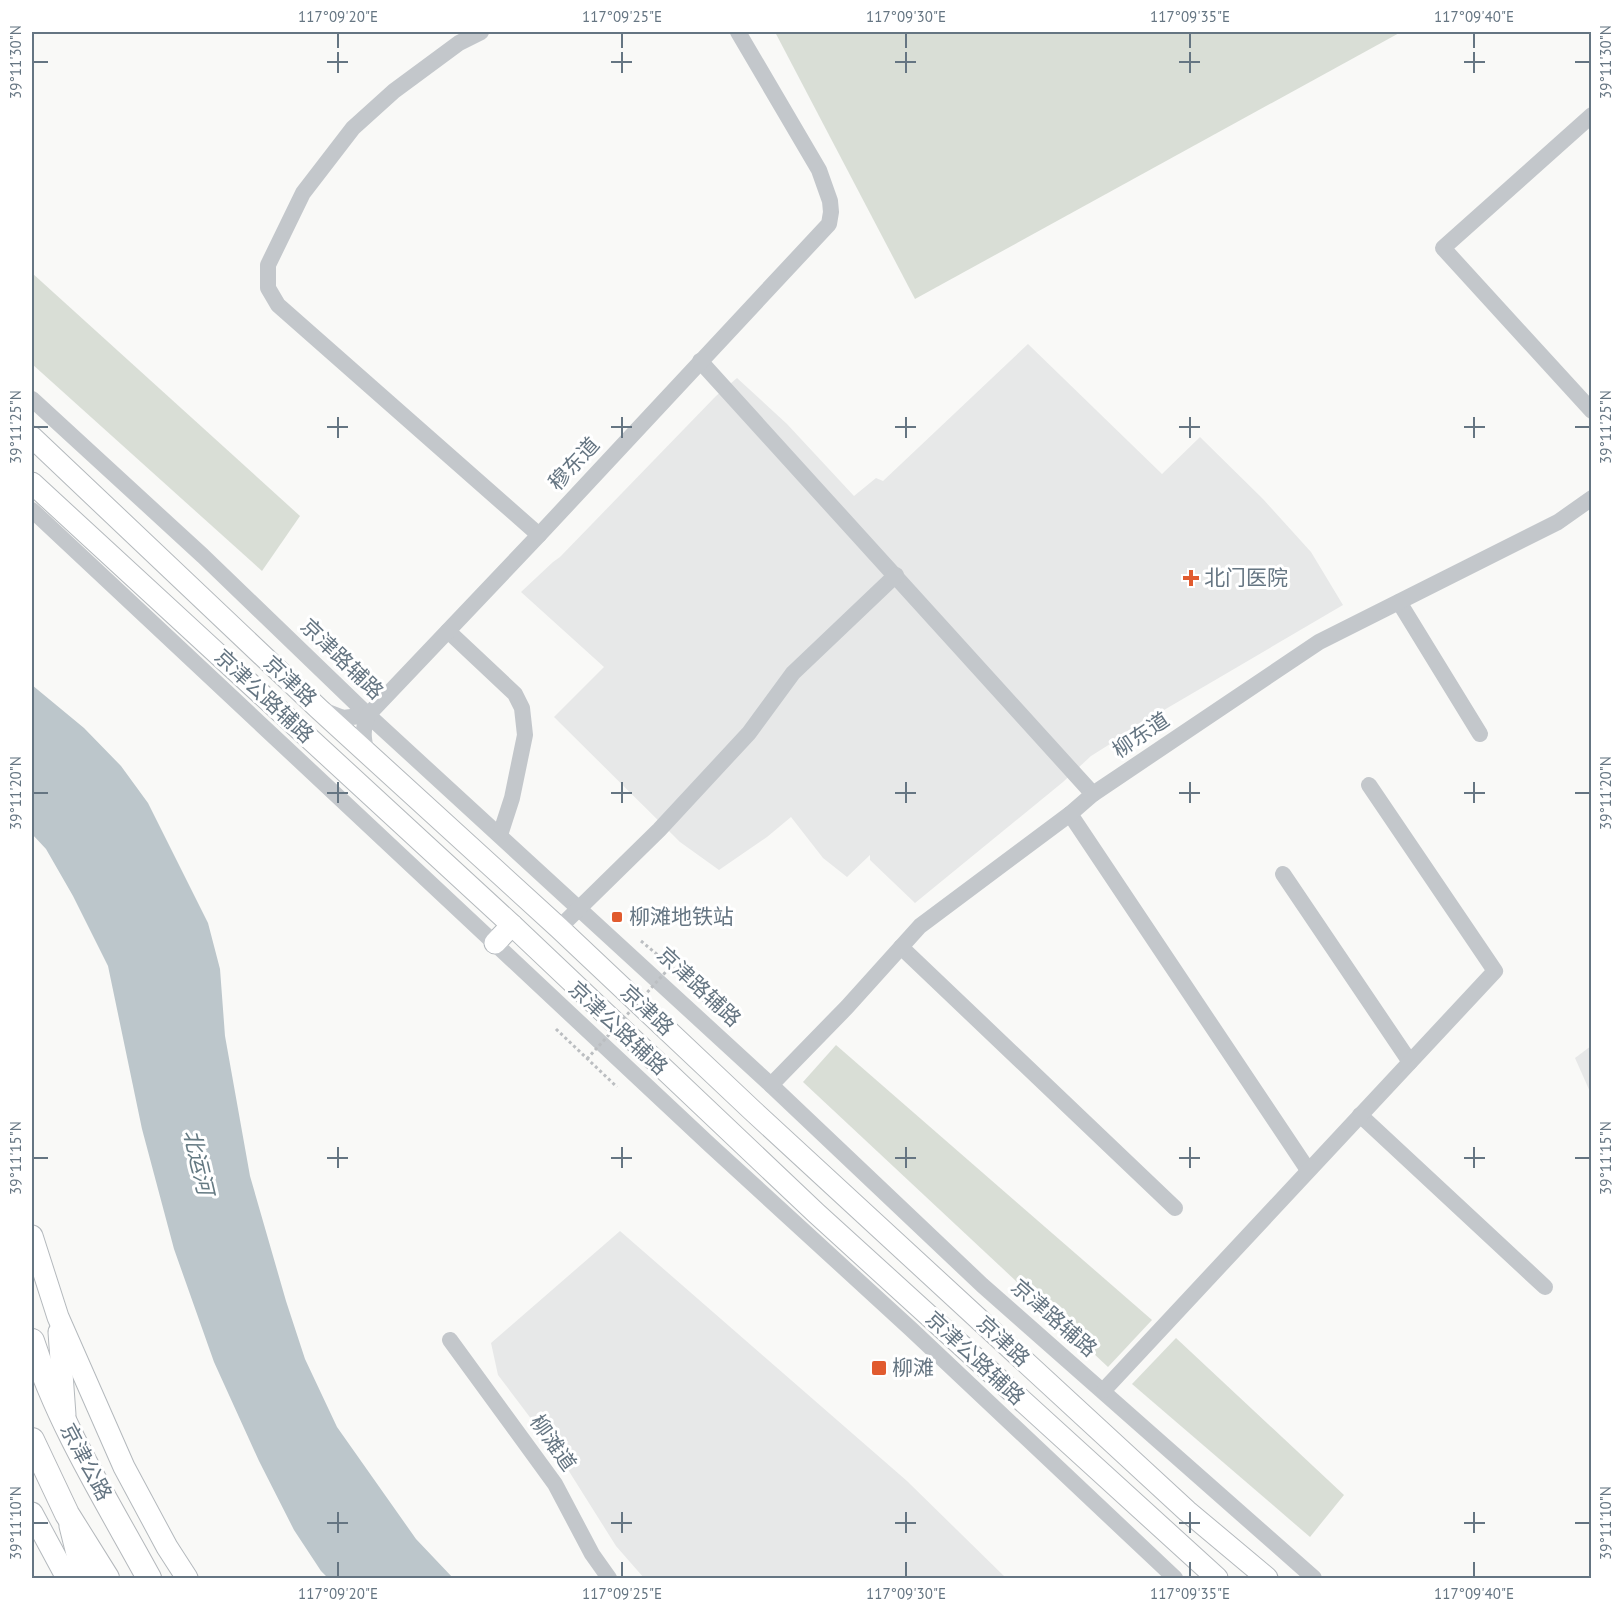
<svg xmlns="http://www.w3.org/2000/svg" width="1623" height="1610" font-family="'PT Sans','Noto Sans SC',sans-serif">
  <rect width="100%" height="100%" fill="#f9f9f7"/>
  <g fill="#e7e8e8">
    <path d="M 1028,344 L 1162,474 L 1200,437 L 1263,499 L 1311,552 L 1343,605 L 1164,710 L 1091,756 L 1063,782 L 915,903 L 870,860 L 870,855 L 847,877 L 823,858 L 791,817 L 767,837 L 719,870 L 680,842 L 554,717 L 604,667 L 521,592 L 553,562 L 560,557 L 716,396 L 737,378 L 787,424 L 854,496 L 876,478 L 883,481 Z"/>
    <path d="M 1591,1046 L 1591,1094 L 1575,1058 Z"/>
    <path d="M 620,1231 L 907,1481 L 1006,1578 L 644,1578 L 616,1546 L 560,1457 L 498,1375 L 491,1343 Z"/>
  </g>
  <g fill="#d9ded6">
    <path d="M 775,32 L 1401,32 L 915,299 Z"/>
    <path d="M 32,273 L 300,516 L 262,571 L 32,364 Z"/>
    <path d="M 836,1045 L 1152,1320 L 1108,1367 L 803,1082 Z"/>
    <path d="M 1176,1338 L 1344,1495 L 1310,1537 L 1132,1384 Z"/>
  </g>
  <path fill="#bcc6cb" d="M 32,685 L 84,728 L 121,766 L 148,803 L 208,923 L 220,969 L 225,1036 L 250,1176 L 286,1301 L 305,1359 L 337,1427 L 416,1539 L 453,1578 L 328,1578 L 321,1571 L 294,1530 L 259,1461 L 214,1362 L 174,1249 L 142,1129 L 108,966 L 73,896 L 46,849 L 32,834 Z"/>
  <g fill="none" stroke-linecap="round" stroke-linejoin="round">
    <defs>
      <g id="major">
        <path d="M 32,437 L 319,709 L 559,928 L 753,1111 L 1187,1511 L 1267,1578"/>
        <path d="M 32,483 L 512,925 L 816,1213 L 1217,1578"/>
        <path d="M 495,943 L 512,925"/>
        <path d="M 32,1236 L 58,1317 L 124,1467 L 167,1547 L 187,1578"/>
        <path d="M 59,1332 L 65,1415"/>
        <path d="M 32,1513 L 67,1578"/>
        <path d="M 70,1526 L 83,1578"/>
      </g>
      <g id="highway">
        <path d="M 32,1341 C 59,1425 107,1501 149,1578"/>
        <path d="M 32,1440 L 67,1514 L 107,1578"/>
      </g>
    </defs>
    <use href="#major" stroke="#b4b9bd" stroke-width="23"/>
    <use href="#highway" stroke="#b4b8bc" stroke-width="26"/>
    <g stroke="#bbbec1" stroke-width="3" stroke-dasharray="3 3" stroke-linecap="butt">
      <path d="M 641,941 L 671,966 L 690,987"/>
      <path d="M 703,1000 L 717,1009 L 733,1016"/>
      <path d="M 556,1029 L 617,1087"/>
    </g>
    <g stroke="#c3c7cb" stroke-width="16">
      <path d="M 481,32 L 459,43 L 394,91 L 353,128 L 303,193 L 268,265 L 268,288 L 278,305 L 539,535"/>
      <path d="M 1592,115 L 1443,248 L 1592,411"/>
      <path d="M 700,361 L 1093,794"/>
      <path d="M 32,399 L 203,556 L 368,715 L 771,1085 L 982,1285 L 1314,1578"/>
      <path d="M 32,510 L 710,1145 L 912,1330 L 1175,1578"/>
      <path d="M 1399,602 L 1480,734"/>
      <path d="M 448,631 L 515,694 L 522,708 L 525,735 L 512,798 L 500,835"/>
      <path d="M 325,711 L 343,718 L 368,715"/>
      <path d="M 367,753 C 363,739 362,729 368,715 L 539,535 L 829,224 L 831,212 L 830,201 L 819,170 L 738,32"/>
      <path d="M 1070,814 L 1308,1170"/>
      <path d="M 1283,874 L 1410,1062"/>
      <path d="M 559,928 L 659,830 L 749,733 L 793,673 L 896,575"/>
      <path d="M 901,947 L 1175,1208"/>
      <path d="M 771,1085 L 847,1007 L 920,926 L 1070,814 L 1093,794 L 1319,642 L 1558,522 L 1592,498"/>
      <path d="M 1360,1115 L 1545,1287"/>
      <path d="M 450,1340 L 555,1484 L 592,1554 L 609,1578"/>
      <path d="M 1104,1390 L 1495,971 L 1369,785"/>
    </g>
    <use href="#major" stroke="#fff" stroke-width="21"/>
    <use href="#highway" stroke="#fff" stroke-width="24"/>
    <path stroke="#bbbec1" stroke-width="3" stroke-dasharray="3 3" stroke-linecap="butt" d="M 587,1059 L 671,966"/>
  </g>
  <path fill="none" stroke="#657582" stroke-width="2" d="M 338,33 L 338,48M 622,33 L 622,48M 906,33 L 906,48M 1190,33 L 1190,48M 1474,33 L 1474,48M 338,52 L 338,73M 622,52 L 622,73M 906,52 L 906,73M 1190,52 L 1190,73M 1474,52 L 1474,73M 33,62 L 48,62M 327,62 L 348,62M 611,62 L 632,62M 895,62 L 916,62M 1179,62 L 1200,62M 1464,62 L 1485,62M 1575,62 L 1590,62M 338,417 L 338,438M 622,417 L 622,438M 906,417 L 906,438M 1190,417 L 1190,438M 1474,417 L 1474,438M 33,427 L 48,427M 327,427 L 348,427M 611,427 L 632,427M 895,427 L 916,427M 1179,427 L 1200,427M 1464,427 L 1485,427M 1575,427 L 1590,427M 338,782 L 338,803M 622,782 L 622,803M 906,782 L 906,803M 1190,782 L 1190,803M 1474,782 L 1474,803M 33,793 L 48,793M 327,793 L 348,793M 611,793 L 632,793M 895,793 L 916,793M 1179,793 L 1200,793M 1464,793 L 1485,793M 1575,793 L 1590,793M 338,1147 L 338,1168M 622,1147 L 622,1168M 906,1147 L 906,1168M 1190,1147 L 1190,1168M 1474,1147 L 1474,1168M 33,1158 L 48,1158M 327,1158 L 348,1158M 611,1158 L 632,1158M 895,1158 L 916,1158M 1179,1158 L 1200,1158M 1464,1158 L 1485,1158M 1575,1158 L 1590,1158M 338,1512 L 338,1533M 622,1512 L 622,1533M 906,1512 L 906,1533M 1190,1512 L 1190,1533M 1474,1512 L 1474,1533M 33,1523 L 48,1523M 327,1523 L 348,1523M 611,1523 L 632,1523M 895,1523 L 916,1523M 1179,1523 L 1200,1523M 1464,1523 L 1485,1523M 1575,1523 L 1590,1523M 338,1562 L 338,1577M 622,1562 L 622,1577M 906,1562 L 906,1577M 1190,1562 L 1190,1577M 1474,1562 L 1474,1577"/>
  <g fill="#e15b2f" stroke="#fff" stroke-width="2">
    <path d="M1188 569h6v6h6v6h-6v6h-6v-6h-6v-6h6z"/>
    <rect x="611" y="911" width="12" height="12" rx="3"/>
    <rect x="871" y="1360" width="16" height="16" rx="3"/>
  </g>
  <g text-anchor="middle" stroke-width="6" stroke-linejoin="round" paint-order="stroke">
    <g font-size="21" fill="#657582" stroke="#fff">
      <text transform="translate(574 464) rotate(-47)" y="7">穆东道</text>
      <text transform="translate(342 659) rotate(44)" y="7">京津路辅路</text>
      <text transform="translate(290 681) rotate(43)" y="7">京津路</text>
      <text transform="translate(264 696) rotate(43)" y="7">京津公路辅路</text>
      <text transform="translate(1141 735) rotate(-34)" y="7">柳东道</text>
      <text transform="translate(699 987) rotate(43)" y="7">京津路辅路</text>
      <text transform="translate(647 1010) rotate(43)" y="7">京津路</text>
      <text transform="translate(618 1028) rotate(43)" y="7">京津公路辅路</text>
      <text transform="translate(1054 1318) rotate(41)" y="7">京津路辅路</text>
      <text transform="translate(1003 1341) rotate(43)" y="7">京津路</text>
      <text transform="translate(975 1358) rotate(43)" y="7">京津公路辅路</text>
      <text transform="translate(553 1443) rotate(55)" y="7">柳滩道</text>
      <text transform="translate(86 1462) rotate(62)" y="7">京津公路</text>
    </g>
    <g font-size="21" fill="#657582" stroke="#fff" text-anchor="start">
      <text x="1204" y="585">北门医院</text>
      <text x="629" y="924">柳滩地铁站</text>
      <text x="892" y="1375">柳滩</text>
    </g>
    <g font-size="22" font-style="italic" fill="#657a83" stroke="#fff">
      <text transform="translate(199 1162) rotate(77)" y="8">北运河</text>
    </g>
  </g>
  <rect width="1623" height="1610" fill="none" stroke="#ffffff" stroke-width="66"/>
  <rect x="33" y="33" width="1557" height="1544" fill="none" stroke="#657582" stroke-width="2"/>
  <g font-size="15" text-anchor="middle" fill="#657582">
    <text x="338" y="22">117°09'20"E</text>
    <text x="622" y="22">117°09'25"E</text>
    <text x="906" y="22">117°09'30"E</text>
    <text x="1190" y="22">117°09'35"E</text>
    <text x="1474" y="22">117°09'40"E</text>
    <text transform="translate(16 62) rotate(-90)" y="5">39°11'30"N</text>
    <text transform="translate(1606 62) rotate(-90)" y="5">39°11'30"N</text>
    <text transform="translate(16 427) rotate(-90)" y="5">39°11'25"N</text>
    <text transform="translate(1606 427) rotate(-90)" y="5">39°11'25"N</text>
    <text transform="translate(16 793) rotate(-90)" y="5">39°11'20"N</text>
    <text transform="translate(1606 793) rotate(-90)" y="5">39°11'20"N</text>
    <text transform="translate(16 1158) rotate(-90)" y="5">39°11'15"N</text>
    <text transform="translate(1606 1158) rotate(-90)" y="5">39°11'15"N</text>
    <text transform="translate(16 1523) rotate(-90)" y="5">39°11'10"N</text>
    <text transform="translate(1606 1523) rotate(-90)" y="5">39°11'10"N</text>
    <text x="338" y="1599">117°09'20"E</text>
    <text x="622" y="1599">117°09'25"E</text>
    <text x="906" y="1599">117°09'30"E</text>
    <text x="1190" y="1599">117°09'35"E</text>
    <text x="1474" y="1599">117°09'40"E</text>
  </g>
</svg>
